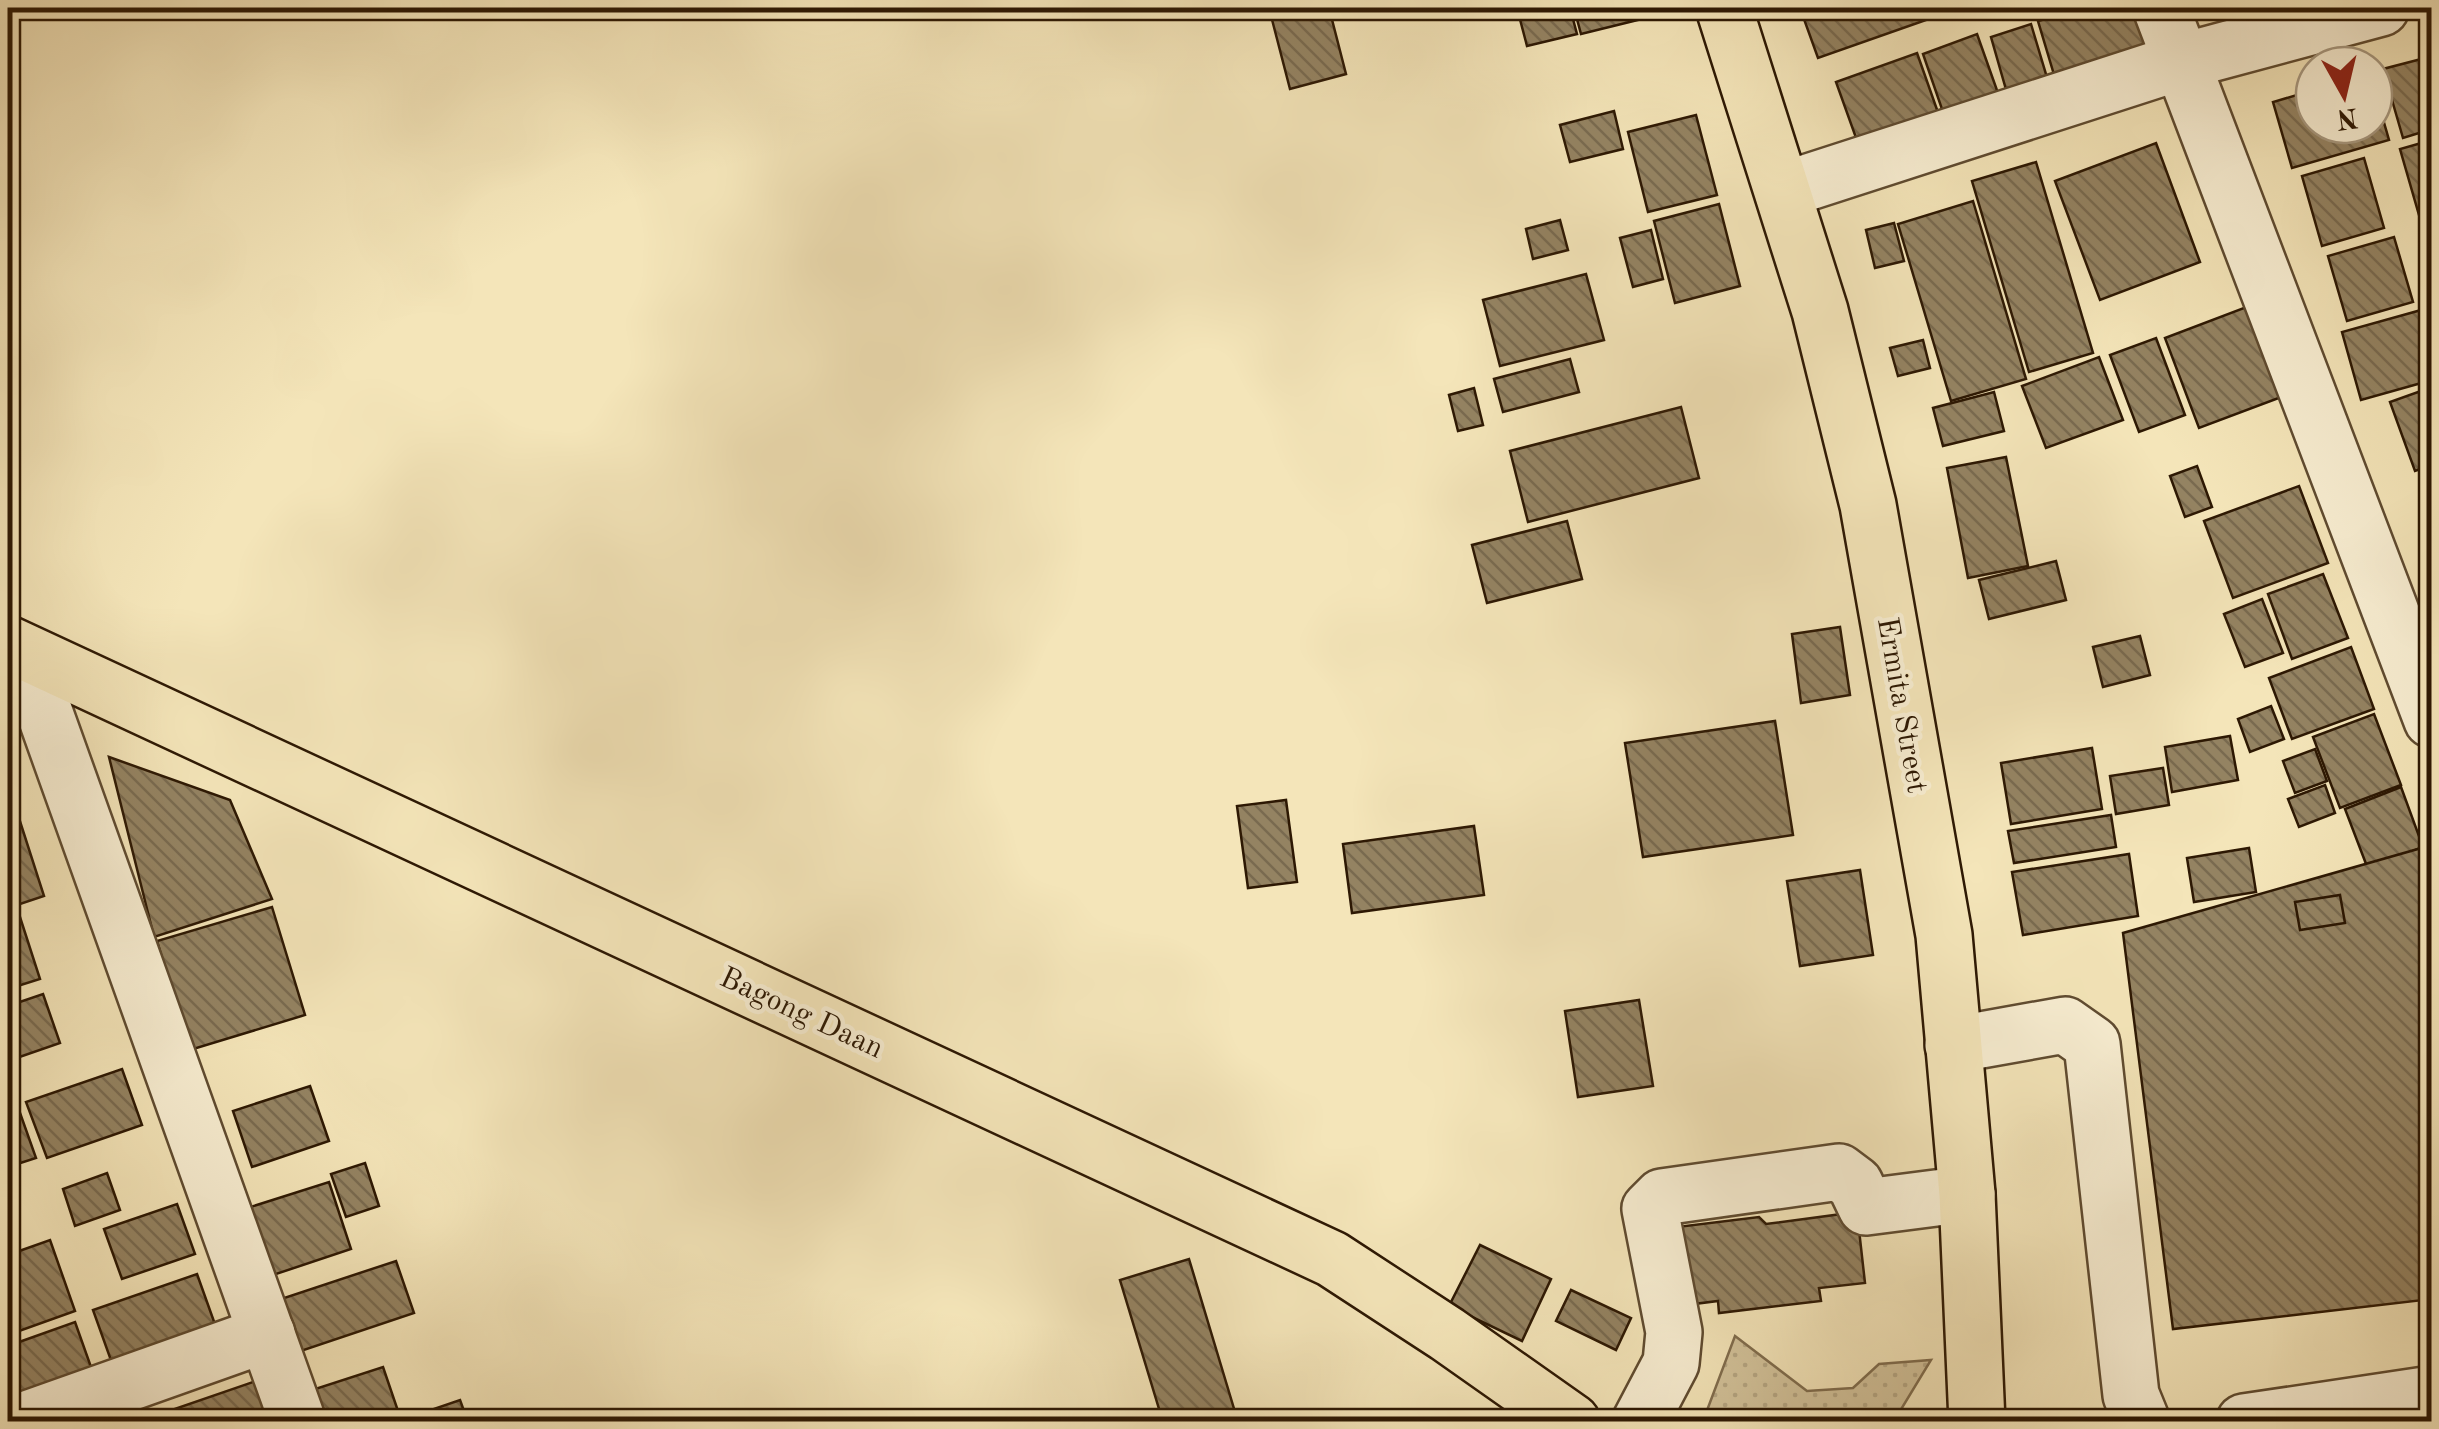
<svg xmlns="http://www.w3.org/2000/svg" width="2439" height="1429" font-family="'Old Standard TT',serif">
  <defs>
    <pattern id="grass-dots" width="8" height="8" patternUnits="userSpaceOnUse" patternTransform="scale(2.5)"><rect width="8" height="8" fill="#d2c29a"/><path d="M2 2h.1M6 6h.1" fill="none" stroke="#b5a683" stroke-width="1.8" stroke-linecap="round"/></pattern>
    <pattern id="building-back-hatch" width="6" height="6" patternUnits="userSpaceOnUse" patternTransform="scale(2.5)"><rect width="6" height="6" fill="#948362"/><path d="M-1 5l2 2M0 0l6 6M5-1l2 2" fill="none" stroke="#796a4f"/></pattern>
  </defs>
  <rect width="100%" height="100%" fill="#f4e5b9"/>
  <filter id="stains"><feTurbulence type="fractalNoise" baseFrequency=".002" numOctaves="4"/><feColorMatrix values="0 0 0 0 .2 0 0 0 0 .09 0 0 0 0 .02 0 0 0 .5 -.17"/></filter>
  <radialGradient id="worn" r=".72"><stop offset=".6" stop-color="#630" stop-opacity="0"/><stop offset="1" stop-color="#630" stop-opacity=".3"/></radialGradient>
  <path fill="url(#grass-dots)" stroke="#806d4e" stroke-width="2.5" d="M 1735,1336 L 1807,1391 L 1853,1388 L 1879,1364 L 1931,1360 L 1894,1421 L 1703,1421 Z"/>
  <g fill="url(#building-back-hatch)" stroke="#2d1803" stroke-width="2.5">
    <path d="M 1269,8 L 1329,8 L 1346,74 L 1290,89 Z"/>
    <path d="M 1517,8 L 1570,8 L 1577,34 L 1527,46 Z"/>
    <path d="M 1574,8 L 1673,8 L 1674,11 L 1581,34 Z"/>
    <path d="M 1800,8 L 1960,8 L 1818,58 Z"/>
    <path d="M 2086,8 L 2137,8 L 2152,60 L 2058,88 L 2038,21 Z"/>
    <path d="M 2031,24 L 2048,81 L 2007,93 L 1991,37 Z"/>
    <path d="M 1977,34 L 1999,96 L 1944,115 L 1923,54 Z"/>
    <path d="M 1917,53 L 1941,121 L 1860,149 L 1836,82 Z"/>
    <path d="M 2425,58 L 2432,80 L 2432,129 L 2403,138 L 2383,69 Z"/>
    <path d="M 2374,88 L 2389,140 L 2292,168 L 2273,102 L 2314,90 L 2314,125 L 2374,125 Z"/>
    <path d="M 1614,111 L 1623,149 L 1570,162 L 1560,125 Z"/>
    <path d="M 1696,115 L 1717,195 L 1648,212 L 1628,132 Z"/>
    <path d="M 2432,140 L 2432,219 L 2421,222 L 2400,149 Z"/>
    <path d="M 2156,143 L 2200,262 L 2100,300 L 2055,181 Z"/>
    <path d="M 2364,158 L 2384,228 L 2322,246 L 2302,176 Z"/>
    <path d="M 2036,162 L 2093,353 L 2029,372 L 1972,181 Z"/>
    <path d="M 1973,201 L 2026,379 L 1951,401 L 1898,224 Z"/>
    <path d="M 1719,204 L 1740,286 L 1675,303 L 1654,221 Z"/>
    <path d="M 1560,220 L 1568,250 L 1533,259 L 1526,229 Z"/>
    <path d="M 1894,223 L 1904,261 L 1875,268 L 1866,230 Z"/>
    <path d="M 1651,230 L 1663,279 L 1633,287 L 1620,238 Z"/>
    <path d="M 2394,237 L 2413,302 L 2347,321 L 2328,256 Z"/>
    <path d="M 1586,274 L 1604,340 L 1500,366 L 1483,300 Z"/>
    <path d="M 2249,306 L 2284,396 L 2199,428 L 2165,338 Z"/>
    <path d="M 2432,307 L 2432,380 L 2361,400 L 2342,332 Z"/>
    <path d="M 2156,338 L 2185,415 L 2139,432 L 2110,355 Z"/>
    <path d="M 1923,340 L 1930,368 L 1898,376 L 1890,348 Z"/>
    <path d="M 2099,357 L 2123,420 L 2046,448 L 2022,386 Z"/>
    <path d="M 1570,359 L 1579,392 L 1503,412 L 1494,379 Z"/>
    <path d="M 2432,387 L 2432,465 L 2415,471 L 2390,402 Z"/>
    <path d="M 1474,388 L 1483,425 L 1458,431 L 1449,395 Z"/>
    <path d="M 1994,392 L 2004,431 L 1943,446 L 1933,408 Z"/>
    <path d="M 1681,407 L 1699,478 L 1528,522 L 1510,451 Z"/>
    <path d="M 2006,457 L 2028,566 L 1968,578 L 1947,468 Z"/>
    <path d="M 2197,466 L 2212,507 L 2185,517 L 2170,476 Z"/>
    <path d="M 2299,486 L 2328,563 L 2233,598 L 2204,521 Z"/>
    <path d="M 1567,521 L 1582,579 L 1487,603 L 1472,545 Z"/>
    <path d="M 2056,561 L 2066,600 L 1989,619 L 1979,580 Z"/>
    <path d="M 2323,574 L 2348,638 L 2292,659 L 2268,594 Z"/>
    <path d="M 2262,599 L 2283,653 L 2245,667 L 2224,614 Z"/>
    <path d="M 1840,627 L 1850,695 L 1801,703 L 1792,634 Z"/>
    <path d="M 2140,636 L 2150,675 L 2103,687 L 2093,647 Z"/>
    <path d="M 2351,647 L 2374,709 L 2292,739 L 2269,678 Z"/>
    <path d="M 2271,706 L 2284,739 L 2250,752 L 2238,719 Z"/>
    <path d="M 2374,714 L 2401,785 L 2340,808 L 2313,737 Z"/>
    <path d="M 1775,721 L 1793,835 L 1643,857 L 1625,743 Z"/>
    <path d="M 2230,736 L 2238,780 L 2172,792 L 2165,747 Z"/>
    <path d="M 2092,748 L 2102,809 L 2011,824 L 2001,763 Z"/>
    <path d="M 2315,749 L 2327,781 L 2295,793 L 2283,761 Z"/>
    <path d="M 109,757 L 230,800 L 272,899 L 154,937 Z"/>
    <path d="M 2163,768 L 2169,805 L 2116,814 L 2110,776 Z"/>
    <path d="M 8,784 L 44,896 L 8,908 Z"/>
    <path d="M 2325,785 L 2335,813 L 2299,827 L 2288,799 Z"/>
    <path d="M 2401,787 L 2423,847 L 2368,869 L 2345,809 Z"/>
    <path d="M 1286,800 L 1297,882 L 1248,888 L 1237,806 Z"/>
    <path d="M 2111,815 L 2116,847 L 2014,863 L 2008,831 Z"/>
    <path d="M 1474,826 L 1484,895 L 1352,913 L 1343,844 Z"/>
    <path d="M 2432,845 L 2432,1299 L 2173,1329 L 2123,933 Z"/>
    <path d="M 2249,848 L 2256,892 L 2194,902 L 2187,858 Z"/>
    <path d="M 2129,854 L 2138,916 L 2023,935 L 2012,872 Z"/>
    <path d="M 1860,870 L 1873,955 L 1800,966 L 1787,881 Z"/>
    <path d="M 2340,895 L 2345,923 L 2300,930 L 2295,902 Z"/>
    <path d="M 272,907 L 305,1015 L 190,1050 L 157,941 Z"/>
    <path d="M 19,914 L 40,979 L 8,989 L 8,918 Z"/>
    <path d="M 43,994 L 60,1043 L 8,1061 L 8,1006 Z"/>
    <path d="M 1639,1000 L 1653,1086 L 1578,1097 L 1565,1011 Z"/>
    <path d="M 122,1069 L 142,1125 L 47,1158 L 26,1102 Z"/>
    <path d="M 310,1086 L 329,1141 L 252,1167 L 233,1111 Z"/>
    <path d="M 14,1096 L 36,1158 L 8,1167 L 8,1098 Z"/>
    <path d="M 365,1163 L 379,1206 L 346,1217 L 331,1174 Z"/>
    <path d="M 107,1173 L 120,1210 L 75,1226 L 63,1189 Z"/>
    <path d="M 329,1182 L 351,1249 L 267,1277 L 244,1209 Z"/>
    <path d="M 177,1204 L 195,1254 L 122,1279 L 104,1229 Z"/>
    <path d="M 1857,1212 L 1865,1283 L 1819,1288 L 1821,1301 L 1719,1313 L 1718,1301 L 1686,1305 L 1677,1227 L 1759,1217 L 1766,1224 Z"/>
    <path d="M 50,1240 L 75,1311 L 8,1335 L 8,1255 Z"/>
    <path d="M 1480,1245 L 1551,1279 L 1522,1341 L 1449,1306 Z"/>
    <path d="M 1189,1259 L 1238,1422 L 1163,1422 L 1120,1280 Z"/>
    <path d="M 396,1261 L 414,1313 L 286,1356 L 269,1303 Z"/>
    <path d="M 197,1274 L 222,1344 L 118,1380 L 93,1310 Z"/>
    <path d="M 1571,1290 L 1631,1318 L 1616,1350 L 1556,1321 Z"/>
    <path d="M 75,1322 L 97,1384 L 8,1415 L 8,1346 Z"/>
    <path d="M 383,1367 L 398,1411 L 365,1422 L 319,1422 L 309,1391 Z"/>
    <path d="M 259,1380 L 273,1422 L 137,1422 Z"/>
    <path d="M 460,1400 L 468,1422 L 396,1422 Z"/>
  </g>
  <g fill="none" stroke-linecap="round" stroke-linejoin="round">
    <defs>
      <g id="minor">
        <path d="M 2161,8 L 2432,720"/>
        <path d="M 1784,190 L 2180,62 L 2381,8"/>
        <path d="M 23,652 L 298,1422"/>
        <path d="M 1953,1045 L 2065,1025 L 2092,1044 L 2131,1395 L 2142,1422"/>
        <path d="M 19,1422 L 267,1334"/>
        <path d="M 1640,1422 L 1671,1363 L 1674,1332 L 1650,1209 L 1662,1197 L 1839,1172 L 1855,1184 L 1866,1207 L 1967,1194"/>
        <path d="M 2244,1422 L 2432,1394"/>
      </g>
      <g id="major">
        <path d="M 1724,8 L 1820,311 L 1868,505 L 1944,935 L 1967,1194 L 1977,1422"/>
        <path d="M 8,644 L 1332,1259 L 1447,1334 L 1572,1422"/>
      </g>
    </defs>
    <use href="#minor" stroke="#5f4b30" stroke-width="60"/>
    <use href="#major" stroke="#2d1803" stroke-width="60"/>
    <use href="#minor" stroke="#f8eed2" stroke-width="55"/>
    <use href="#major" stroke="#f4e5b9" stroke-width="55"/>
  </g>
  <g text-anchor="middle" stroke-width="9" stroke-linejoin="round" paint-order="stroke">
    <g font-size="30" fill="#2d1803" stroke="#f8eed2">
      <text transform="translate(1903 705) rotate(80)" y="10">Ermita Street</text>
      <text transform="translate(802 1012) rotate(25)" y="10">Bagong Daan</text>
    </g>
  </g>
  <rect width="2439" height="1429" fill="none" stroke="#f4e5b9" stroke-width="40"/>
  <rect x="10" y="10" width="2419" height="1409" fill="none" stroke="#2d1803" stroke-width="5"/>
  <rect x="20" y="20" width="2399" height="1389" fill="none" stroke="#2d1803" stroke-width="2.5"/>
  <g transform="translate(2344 95) rotate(172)"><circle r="48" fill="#f8eed2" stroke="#a7987f" stroke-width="2.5"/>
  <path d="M0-8L18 38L0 25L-18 38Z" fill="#8f2418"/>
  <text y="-15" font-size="28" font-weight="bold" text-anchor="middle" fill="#2d1803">N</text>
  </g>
  <rect width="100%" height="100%" filter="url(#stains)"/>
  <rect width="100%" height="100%" fill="url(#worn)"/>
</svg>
